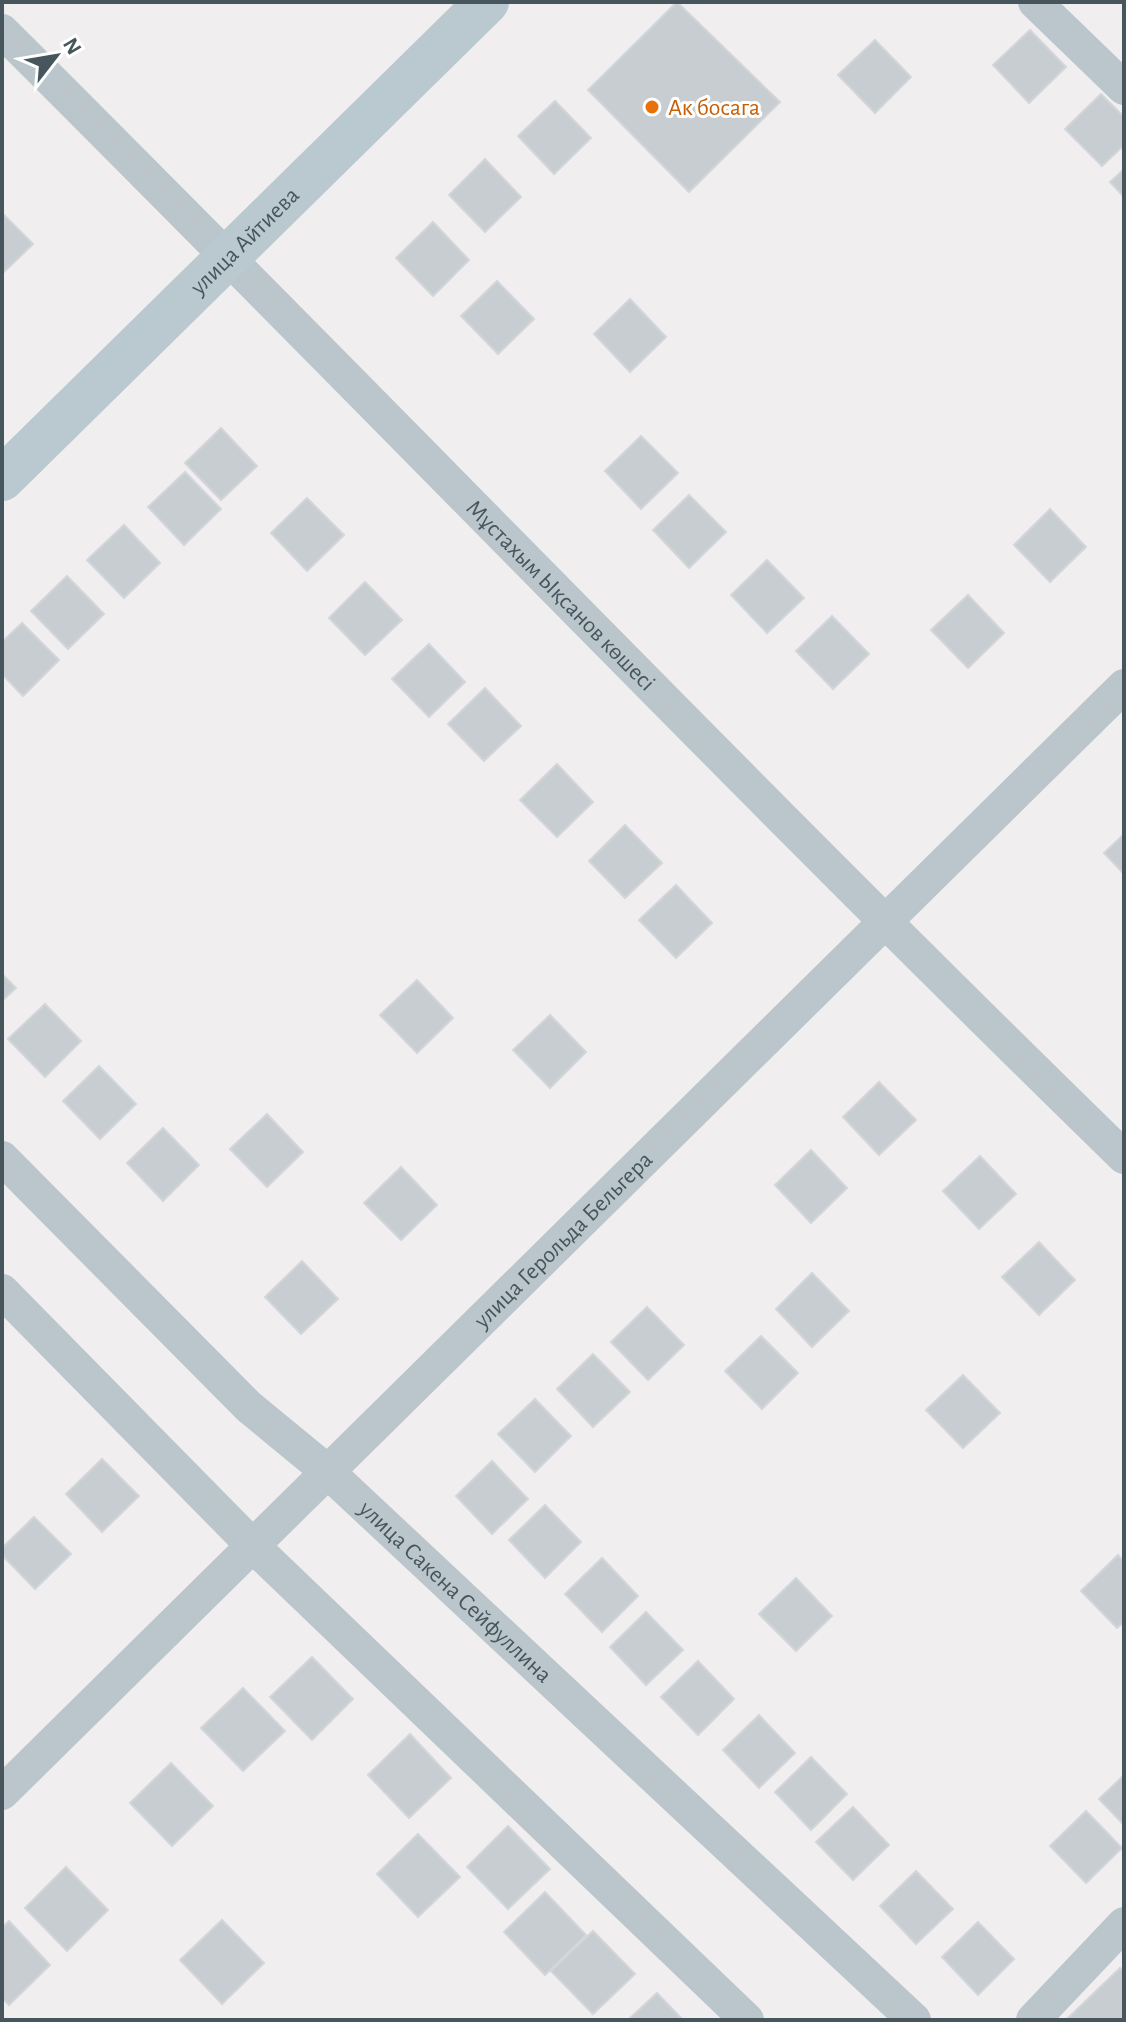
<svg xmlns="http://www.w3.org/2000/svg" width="1126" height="2022" font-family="'Alegreya Sans',sans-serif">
  <rect width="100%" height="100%" fill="#f1eeef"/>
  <g fill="#c8cdd1" stroke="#d2d6da" stroke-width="2">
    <path d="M 677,2 L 780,102 L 689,192 L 588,90 Z"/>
    <path d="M 1030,30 L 1066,67 L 1029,103 L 993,65 Z"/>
    <path d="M 875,40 L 911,77 L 875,113 L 838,75 Z"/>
    <path d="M 1101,94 L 1124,117 L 1124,145 L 1102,166 L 1065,129 Z"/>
    <path d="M 555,101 L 591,138 L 554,174 L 518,136 Z"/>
    <path d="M 485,159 L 521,197 L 485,232 L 449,195 Z"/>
    <path d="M 1124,169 L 1124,197 L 1110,182 Z"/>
    <path d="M 2,213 L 33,244 L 2,274 Z"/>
    <path d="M 433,222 L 469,260 L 433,296 L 396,258 Z"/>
    <path d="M 497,281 L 534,319 L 498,354 L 461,316 Z"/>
    <path d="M 630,299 L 666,337 L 630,372 L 594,334 Z"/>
    <path d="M 221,428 L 257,466 L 221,500 L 185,463 Z"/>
    <path d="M 641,436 L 678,473 L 641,509 L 605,471 Z"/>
    <path d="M 185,472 L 221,509 L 184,545 L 148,507 Z"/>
    <path d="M 689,495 L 726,532 L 689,568 L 653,530 Z"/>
    <path d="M 307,498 L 344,535 L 307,571 L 271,533 Z"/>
    <path d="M 1050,509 L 1086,547 L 1050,582 L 1014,545 Z"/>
    <path d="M 124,525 L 160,563 L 124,598 L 87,560 Z"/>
    <path d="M 767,560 L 804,598 L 767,633 L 731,595 Z"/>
    <path d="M 67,576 L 104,614 L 68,649 L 31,611 Z"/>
    <path d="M 365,582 L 402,620 L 365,655 L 329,618 Z"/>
    <path d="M 968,595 L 1004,633 L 968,668 L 931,630 Z"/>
    <path d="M 832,616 L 869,654 L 833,689 L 796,651 Z"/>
    <path d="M 22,623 L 59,660 L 23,696 L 2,674 L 2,642 Z"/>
    <path d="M 429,644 L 465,682 L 429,717 L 392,679 Z"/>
    <path d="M 485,688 L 521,726 L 484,761 L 448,724 Z"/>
    <path d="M 557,764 L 593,802 L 557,837 L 520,800 Z"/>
    <path d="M 625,825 L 662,863 L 625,898 L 589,861 Z"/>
    <path d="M 1124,834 L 1124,874 L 1104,853 Z"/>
    <path d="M 676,885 L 712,923 L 676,958 L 639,920 Z"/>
    <path d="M 2,974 L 16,988 L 2,1001 Z"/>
    <path d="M 417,980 L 453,1018 L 417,1053 L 380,1015 Z"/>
    <path d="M 45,1004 L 81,1041 L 45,1077 L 8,1039 Z"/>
    <path d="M 550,1015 L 586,1052 L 550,1088 L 513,1050 Z"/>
    <path d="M 99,1066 L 136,1104 L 100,1139 L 63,1101 Z"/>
    <path d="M 879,1082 L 916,1120 L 879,1155 L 843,1117 Z"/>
    <path d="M 267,1114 L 303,1152 L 267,1187 L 230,1149 Z"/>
    <path d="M 163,1128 L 199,1165 L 163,1201 L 127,1163 Z"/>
    <path d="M 811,1150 L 847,1188 L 811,1223 L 775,1185 Z"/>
    <path d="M 980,1156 L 1016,1194 L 979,1229 L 943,1191 Z"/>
    <path d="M 401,1167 L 437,1205 L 401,1240 L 364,1203 Z"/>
    <path d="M 1039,1242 L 1075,1280 L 1039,1315 L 1002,1277 Z"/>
    <path d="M 302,1261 L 338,1299 L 301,1334 L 265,1297 Z"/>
    <path d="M 812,1273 L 849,1311 L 812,1347 L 776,1309 Z"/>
    <path d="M 647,1307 L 684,1345 L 648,1380 L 611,1342 Z"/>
    <path d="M 761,1336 L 798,1373 L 762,1409 L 725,1371 Z"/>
    <path d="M 593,1354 L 630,1392 L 593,1427 L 557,1389 Z"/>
    <path d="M 963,1375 L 1000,1413 L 963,1448 L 926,1410 Z"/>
    <path d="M 535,1399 L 571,1436 L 535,1472 L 498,1434 Z"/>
    <path d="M 102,1459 L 139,1496 L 102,1532 L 66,1494 Z"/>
    <path d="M 492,1461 L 528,1499 L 492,1534 L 456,1496 Z"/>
    <path d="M 545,1505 L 581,1542 L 545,1578 L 509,1540 Z"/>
    <path d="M 34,1517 L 71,1554 L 35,1589 L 2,1555 L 2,1548 Z"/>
    <path d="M 1118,1555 L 1124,1562 L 1124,1622 L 1117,1628 L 1081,1591 Z"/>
    <path d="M 602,1558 L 638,1596 L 602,1632 L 565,1594 Z"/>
    <path d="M 796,1578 L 832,1616 L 796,1651 L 759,1614 Z"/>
    <path d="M 646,1612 L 683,1650 L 646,1685 L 610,1647 Z"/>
    <path d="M 312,1657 L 353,1699 L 312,1740 L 270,1697 Z"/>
    <path d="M 698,1661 L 734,1699 L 698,1735 L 661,1697 Z"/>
    <path d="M 243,1688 L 285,1731 L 243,1771 L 201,1728 Z"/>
    <path d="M 759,1715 L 795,1753 L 759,1788 L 723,1750 Z"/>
    <path d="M 410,1734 L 451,1778 L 409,1818 L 368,1775 Z"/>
    <path d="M 811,1757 L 847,1794 L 811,1830 L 775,1792 Z"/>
    <path d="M 171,1763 L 213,1806 L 172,1846 L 130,1803 Z"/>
    <path d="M 1124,1775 L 1124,1825 L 1099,1799 Z"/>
    <path d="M 853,1807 L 889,1845 L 853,1880 L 816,1842 Z"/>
    <path d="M 1086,1811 L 1122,1848 L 1086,1883 L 1050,1846 Z"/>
    <path d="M 508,1826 L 550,1869 L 508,1909 L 467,1867 Z"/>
    <path d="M 418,1834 L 460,1877 L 418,1917 L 377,1874 Z"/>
    <path d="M 66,1867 L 108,1910 L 67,1951 L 25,1908 Z"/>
    <path d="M 916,1871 L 953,1909 L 916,1944 L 880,1906 Z"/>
    <path d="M 545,1892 L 586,1935 L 545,1975 L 504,1932 Z"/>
    <path d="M 222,1920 L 264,1963 L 222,2004 L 180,1960 Z"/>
    <path d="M 9,1921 L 50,1965 L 9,2005 L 2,1998 L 2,1928 Z"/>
    <path d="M 978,1922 L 1014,1959 L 978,1995 L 942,1957 Z"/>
    <path d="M 593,1931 L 635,1974 L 593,2014 L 551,1971 Z"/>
    <path d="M 1120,1968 L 1124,1972 L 1124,2020 L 1066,2020 Z"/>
    <path d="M 657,1993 L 683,2020 L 628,2020 Z"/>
  </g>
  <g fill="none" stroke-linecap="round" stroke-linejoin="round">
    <g stroke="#bac6cc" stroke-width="34">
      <path d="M 1035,2 L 1124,88"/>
      <path id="s1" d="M 2,31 C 378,405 744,787 1124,1157"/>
      <path id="s2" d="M 2,1158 L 249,1407 L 328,1472 L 914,2020"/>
      <path d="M 2,1291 L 254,1547 L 747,2020"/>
      <path id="s3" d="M 2,1793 L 1124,686"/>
      <path d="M 1033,2020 L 1124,1924"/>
    </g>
    <path stroke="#bac9d0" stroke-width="44" id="s4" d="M 2,479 L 487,2"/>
  </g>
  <circle fill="#e8710a" stroke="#fff" stroke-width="3" cx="652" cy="107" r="8"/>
  <g text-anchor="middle" stroke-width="6" stroke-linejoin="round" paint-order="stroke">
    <g font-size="24" fill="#c56008" stroke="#fff" text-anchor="start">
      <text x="668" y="115">Ак босага</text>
    </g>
    <g font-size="24" fill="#46565c" stroke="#fff">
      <text dy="8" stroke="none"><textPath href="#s4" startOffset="340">улица Айтиева</textPath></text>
      <text dy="8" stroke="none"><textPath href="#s1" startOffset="794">Мұстахым Ықсанов көшесі</textPath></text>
      <text dy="8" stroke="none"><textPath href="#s3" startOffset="788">улица Герольда Бельгера</textPath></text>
      <text dy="8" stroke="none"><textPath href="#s2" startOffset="628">улица Сакена Сейфуллина</textPath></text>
    </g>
  </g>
  <rect width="1126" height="2022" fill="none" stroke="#46565c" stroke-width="8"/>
  <g transform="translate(56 56) rotate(59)" stroke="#ffffff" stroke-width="6" paint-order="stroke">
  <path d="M0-6L14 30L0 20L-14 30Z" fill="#46565c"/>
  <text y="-12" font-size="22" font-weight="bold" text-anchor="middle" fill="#46565c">N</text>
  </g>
</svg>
